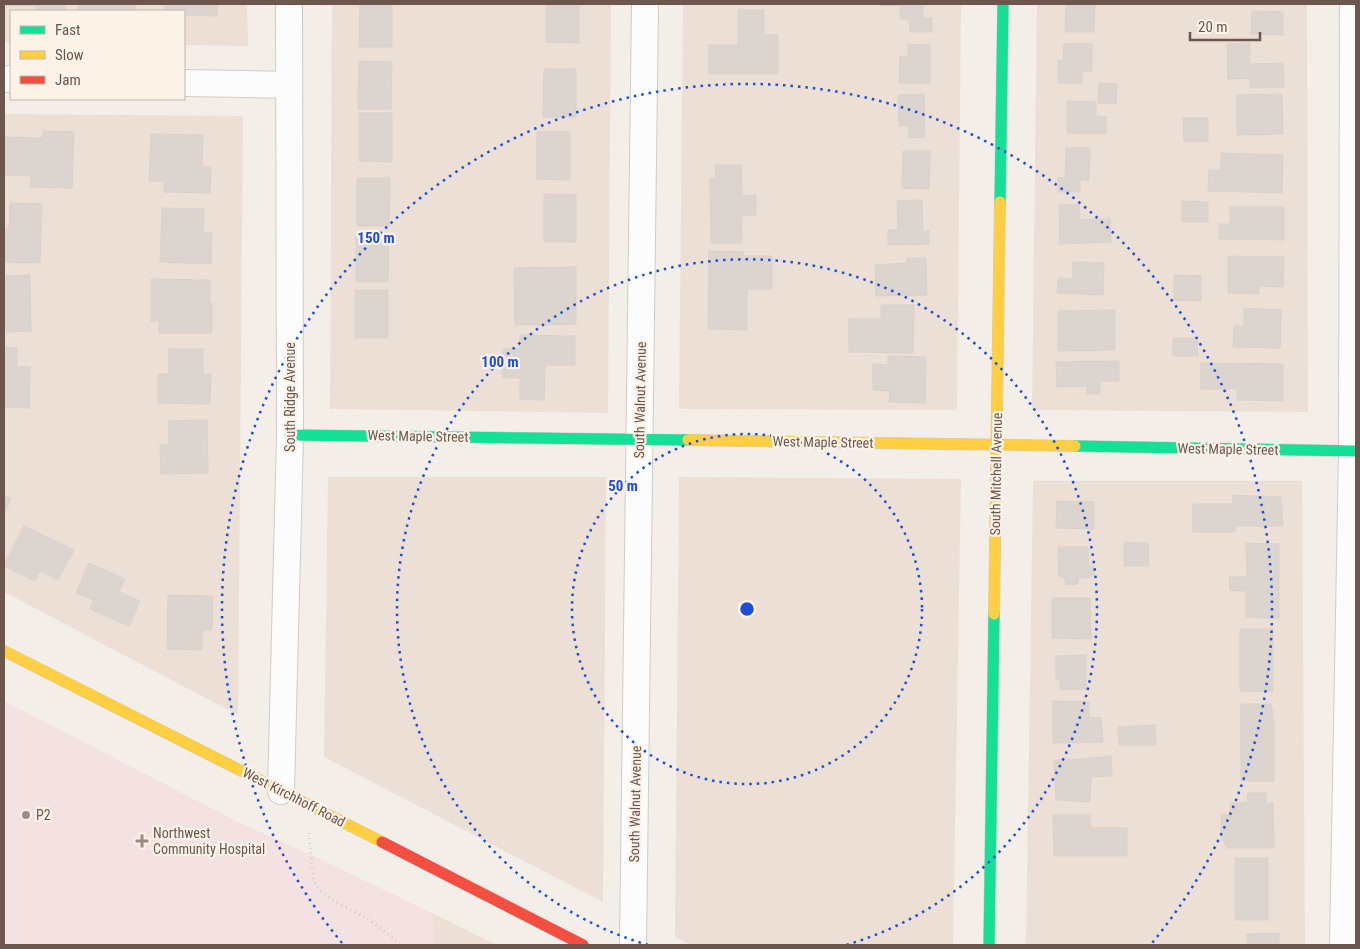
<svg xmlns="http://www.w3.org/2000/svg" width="1360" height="949" font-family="'Roboto Condensed',sans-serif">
  <rect width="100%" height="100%" fill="#f3eee8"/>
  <g fill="#ece0d6">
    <path d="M 4,4 L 247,4 L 248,46 L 184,45 L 184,11 L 11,11 L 11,43 L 4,43 Z"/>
    <path d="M 332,4 L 611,4 L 608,413 L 330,409 Z"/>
    <path d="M 683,4 L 961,4 L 957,410 L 679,409 Z"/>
    <path d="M 1037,4 L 1307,4 L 1308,412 L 1032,410 Z"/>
    <path d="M 4,114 L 243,116 L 238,715 L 4,592 Z"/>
    <path d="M 328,477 L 606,477 L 603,902 L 324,757 Z"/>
    <path d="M 679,477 L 961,479 L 953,945 L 691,945 L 675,937 Z"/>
    <path d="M 1033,481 L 1302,481 L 1305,945 L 1026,945 Z"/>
    <path d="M 432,913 L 497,945 L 433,945 Z"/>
  </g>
  <path fill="#f4e1e2" d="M 4,701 L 238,822 L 324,861 L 432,913 L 433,945 L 4,945 Z"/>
  <g fill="#dcd4ce" stroke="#dbd1cb">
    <path d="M 6,4 L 65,4 L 65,11 L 35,11 L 35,6 L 6,6 Z"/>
    <rect x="78" y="4" width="58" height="7"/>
    <path d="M 165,4 L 218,4 L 217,16 L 184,15 L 184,11 L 165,11 Z"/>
    <path d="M 360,4 L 392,4 L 392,47 L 359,47 Z"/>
    <path d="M 546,4 L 579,4 L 579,43 L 546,42 Z"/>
    <path d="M 881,4 L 923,4 L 923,18 L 932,18 L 932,32 L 910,32 L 909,19 L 900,19 L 900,6 L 881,6 Z"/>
    <path d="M 1066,4 L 1095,4 L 1094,32 L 1065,32 Z"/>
    <path d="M 738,10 L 764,10 L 764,35 L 778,35 L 778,74 L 709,74 L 709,45 L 738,45 Z"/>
    <path d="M 1252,11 L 1283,12 L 1283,35 L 1251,34 Z"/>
    <path d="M 1250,43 L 1250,64 L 1283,63 L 1284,87 L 1250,88 L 1250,78 L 1228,79 L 1227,44 Z"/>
    <path d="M 908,44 L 930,45 L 930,83 L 899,83 L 900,57 L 908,57 Z"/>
    <path d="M 1064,44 L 1092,44 L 1092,71 L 1082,71 L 1082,83 L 1058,83 L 1058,60 L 1063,60 Z"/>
    <path d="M 359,61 L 392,62 L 391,109 L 358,109 Z"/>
    <path d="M 544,69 L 576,69 L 576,117 L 543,117 Z"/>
    <path d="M 1099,83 L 1117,84 L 1116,104 L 1098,103 Z"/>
    <path d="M 924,94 L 925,137 L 909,138 L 908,125 L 899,126 L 898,95 Z"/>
    <path d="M 1282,94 L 1283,134 L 1237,135 L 1237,95 Z"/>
    <path d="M 1067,101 L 1096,102 L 1096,116 L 1106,117 L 1106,134 L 1067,133 Z"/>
    <path d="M 359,113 L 392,113 L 392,162 L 359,161 Z"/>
    <path d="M 1183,118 L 1208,118 L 1208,141 L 1184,142 Z"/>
    <path d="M 43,131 L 74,132 L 72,188 L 30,187 L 31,176 L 4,175 L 4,137 L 43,138 Z"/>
    <path d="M 537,132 L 570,132 L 570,180 L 537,179 Z"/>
    <path d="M 151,134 L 203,135 L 202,166 L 211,167 L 210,193 L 164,192 L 164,181 L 149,181 Z"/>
    <path d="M 1066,148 L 1090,148 L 1089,180 L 1080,180 L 1080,192 L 1058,192 L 1058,178 L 1065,178 Z"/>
    <path d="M 903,151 L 930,151 L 929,189 L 902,188 Z"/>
    <path d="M 1221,153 L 1283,155 L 1282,193 L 1208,191 L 1209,170 L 1221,170 Z"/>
    <path d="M 715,165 L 741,165 L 742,196 L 756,195 L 756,215 L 741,216 L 742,243 L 711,243 L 710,178 L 716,178 Z"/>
    <path d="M 357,178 L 390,178 L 389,226 L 357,226 Z"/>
    <path d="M 544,194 L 576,195 L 576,242 L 544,242 Z"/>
    <path d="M 922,200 L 923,231 L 929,231 L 929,244 L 888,245 L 888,230 L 898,230 L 897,201 Z"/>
    <path d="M 1182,201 L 1208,202 L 1208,222 L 1182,222 Z"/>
    <path d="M 10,203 L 42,204 L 40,263 L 4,262 L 4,229 L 9,229 Z"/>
    <path d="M 1079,204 L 1080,220 L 1110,219 L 1111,242 L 1060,244 L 1059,205 Z"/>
    <path d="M 1230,207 L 1284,207 L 1284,240 L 1219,239 L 1219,224 L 1230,224 Z"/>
    <path d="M 162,208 L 204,209 L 203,233 L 212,233 L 211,264 L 160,262 Z"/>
    <path d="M 356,234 L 389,234 L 388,282 L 356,282 Z"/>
    <path d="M 709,251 L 743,252 L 743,256 L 772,256 L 772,289 L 747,289 L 747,330 L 708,329 Z"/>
    <path d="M 1228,256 L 1284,257 L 1283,287 L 1259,286 L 1259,294 L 1228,293 Z"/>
    <path d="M 907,258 L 926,258 L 927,295 L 876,296 L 875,265 L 907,263 Z"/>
    <path d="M 1073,262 L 1104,263 L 1103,295 L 1057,293 L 1058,278 L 1073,279 Z"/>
    <path d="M 576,267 L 576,324 L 515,325 L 514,268 Z"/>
    <path d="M 30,275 L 31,331 L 4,332 L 4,276 Z"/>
    <path d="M 1174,275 L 1201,276 L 1201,301 L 1174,300 Z"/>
    <path d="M 151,279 L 210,280 L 210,303 L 212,303 L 212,333 L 159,333 L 159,321 L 151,321 Z"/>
    <rect x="355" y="290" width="33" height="48"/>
    <path d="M 881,305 L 914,305 L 913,353 L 849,352 L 849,319 L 881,319 Z"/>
    <path d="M 1244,308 L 1281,310 L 1280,348 L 1233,347 L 1234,326 L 1244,326 Z"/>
    <path d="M 1115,310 L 1115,350 L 1058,351 L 1058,311 Z"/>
    <path d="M 520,335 L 575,336 L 575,365 L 545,365 L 544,400 L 520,399 L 520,378 L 502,378 L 503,349 L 519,349 Z"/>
    <path d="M 1173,338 L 1197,338 L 1198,356 L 1173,356 Z"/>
    <path d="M 4,347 L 17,348 L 17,367 L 30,367 L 29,408 L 4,407 Z"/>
    <path d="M 169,349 L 203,349 L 203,374 L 211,374 L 210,404 L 158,403 L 158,374 L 169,374 Z"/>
    <path d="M 888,356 L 926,357 L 925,403 L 889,402 L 890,391 L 873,390 L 873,364 L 888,365 Z"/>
    <path d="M 1119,361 L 1119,381 L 1100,381 L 1100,394 L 1087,394 L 1087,386 L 1057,387 L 1056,362 Z"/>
    <path d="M 1201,363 L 1283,364 L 1283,401 L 1237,400 L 1237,389 L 1201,389 Z"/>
    <path d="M 207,420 L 208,473 L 161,474 L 160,445 L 169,445 L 169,421 Z"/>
    <path d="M 4,495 L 11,499 L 4,515 Z"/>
    <path d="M 1233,495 L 1281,497 L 1283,526 L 1235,526 L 1235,532 L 1193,532 L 1193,504 L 1232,504 Z"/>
    <path d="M 1057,501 L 1094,502 L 1094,529 L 1056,528 Z"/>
    <path d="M 24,526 L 74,550 L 58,580 L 40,571 L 35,581 L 4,566 Z"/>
    <path d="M 1124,542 L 1148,543 L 1149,566 L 1124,566 Z"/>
    <path d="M 1246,543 L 1279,544 L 1279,619 L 1246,617 L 1246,591 L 1230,590 L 1229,577 L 1247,577 Z"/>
    <path d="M 1058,547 L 1088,547 L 1089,567 L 1094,566 L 1094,574 L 1089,578 L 1078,578 L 1078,584 L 1066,585 L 1064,577 L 1059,577 Z"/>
    <path d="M 89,563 L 125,579 L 119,592 L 140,601 L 129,626 L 90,609 L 94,600 L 76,593 Z"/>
    <path d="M 168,595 L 213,596 L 212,630 L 202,630 L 202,650 L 167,649 Z"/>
    <path d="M 1052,598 L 1090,598 L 1091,639 L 1052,638 Z"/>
    <path d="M 1240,629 L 1273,629 L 1273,692 L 1240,691 Z"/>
    <path d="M 1086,655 L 1086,689 L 1060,690 L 1060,679 L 1056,679 L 1056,656 Z"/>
    <path d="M 1053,701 L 1089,702 L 1089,717 L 1101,718 L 1103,742 L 1053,743 Z"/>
    <path d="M 1241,704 L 1271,704 L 1274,719 L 1274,781 L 1241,781 Z"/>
    <path d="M 1155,725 L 1156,745 L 1119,745 L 1118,727 Z"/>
    <path d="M 1111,756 L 1112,776 L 1091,777 L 1090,802 L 1056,800 L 1054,760 L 1081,759 Z"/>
    <path d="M 1247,793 L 1266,793 L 1266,803 L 1273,803 L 1274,848 L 1227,848 L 1222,839 L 1221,814 L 1230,815 L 1230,803 L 1248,802 Z"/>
    <path d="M 1053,815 L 1089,815 L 1091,828 L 1127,828 L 1127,856 L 1054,856 Z"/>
    <rect x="1235" y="858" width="33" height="62"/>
    <path d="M 1279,933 L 1279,945 L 1247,945 L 1247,934 Z"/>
  </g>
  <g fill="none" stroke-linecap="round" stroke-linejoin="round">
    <defs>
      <g id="street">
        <path d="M 4,79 L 11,79"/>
        <path d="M 184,83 L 289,85"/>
        <path d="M 281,791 L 290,435 L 289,4"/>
        <path d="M 633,945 L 645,4"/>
        <path d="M 1343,945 L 1352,451 L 1353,4"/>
      </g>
      <g id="fast">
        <path d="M 1000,202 L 1003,4"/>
        <path d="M 290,435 L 688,440"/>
        <path d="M 1075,446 L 1356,451"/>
        <path d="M 989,945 L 994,614"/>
      </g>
      <g id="slow">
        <path d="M 688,440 L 1075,446"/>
        <path d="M 994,614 L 1000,202"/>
        <path d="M 4,651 L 382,842"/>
      </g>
      <path id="jam" d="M 382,842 L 583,945"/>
    </defs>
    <use href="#street" stroke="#d2cbc7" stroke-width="28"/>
    <use href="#fast" stroke="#d2cbc4" stroke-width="12"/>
    <use href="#slow" stroke="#d2cbc4" stroke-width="12"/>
    <use href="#jam" stroke="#d2cbc4" stroke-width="12"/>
    <path stroke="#d4ceca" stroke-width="3" stroke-dasharray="1 4" stroke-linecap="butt" d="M 309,833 C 310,844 311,878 317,886 C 327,900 348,908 363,916 C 375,924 389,934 400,945"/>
    <use href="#street" stroke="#fdfcfc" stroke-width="26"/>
    <use href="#fast" stroke="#16e098" stroke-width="11"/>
    <use href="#slow" stroke="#ffcf43" stroke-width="11"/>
    <use href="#jam" stroke="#f24e42" stroke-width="11"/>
  </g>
  <g fill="none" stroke="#1d4ed8" stroke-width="2.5" stroke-dasharray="2.5 5">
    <circle cx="747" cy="609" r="175"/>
    <path d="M648 945A350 350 0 1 1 846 945"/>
    <path d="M342 943A525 525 0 1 1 1152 943"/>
  </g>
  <g fill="#9b8b83" stroke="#fcf3e8" stroke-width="2">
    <circle cx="26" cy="815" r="5"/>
    <path d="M139.5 833.5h5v5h5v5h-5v5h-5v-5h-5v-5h5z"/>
  </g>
  <g text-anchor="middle" stroke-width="4.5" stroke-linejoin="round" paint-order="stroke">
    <g font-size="14" fill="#6c564d" stroke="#fcf3e8">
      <text transform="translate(290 397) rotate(-90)" y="5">South Ridge Avenue</text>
      <text transform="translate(640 400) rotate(-89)" y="5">South Walnut Avenue</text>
      <text transform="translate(418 436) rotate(1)" y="5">West Maple Street</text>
      <text transform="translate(823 442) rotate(1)" y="5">West Maple Street</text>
      <text transform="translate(1228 449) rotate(1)" y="5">West Maple Street</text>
      <text transform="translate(996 474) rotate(-89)" y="5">South Mitchell Avenue</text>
      <text transform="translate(294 797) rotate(27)" y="5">West Kirchhoff Road</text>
      <text transform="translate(635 804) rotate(-89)" y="5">South Walnut Avenue</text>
    </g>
    <g font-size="14" fill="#6c564d" stroke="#fcf3e8" text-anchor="start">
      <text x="36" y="820">P2</text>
      <text x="153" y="838">Northwest<tspan x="153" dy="16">Community Hospital</tspan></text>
    </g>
  </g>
  <circle cx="747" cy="609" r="8" fill="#1d4ed8" stroke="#fcf3e8" stroke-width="2.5"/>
  <g font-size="15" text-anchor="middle" font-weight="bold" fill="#1d4ed8" stroke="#fcf3e8" stroke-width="4.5" stroke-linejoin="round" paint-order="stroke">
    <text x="376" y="243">150 m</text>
    <text x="500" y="367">100 m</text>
    <text x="623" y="491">50 m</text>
  </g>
  <rect width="1360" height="949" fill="none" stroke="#6c564d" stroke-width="10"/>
  <rect x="10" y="10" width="175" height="90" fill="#fcf3e8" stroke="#c2b4aa"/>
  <rect x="20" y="26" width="25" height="8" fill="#16e098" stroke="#c2b4aa"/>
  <text x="55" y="35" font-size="15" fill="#6c564d">Fast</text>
  <rect x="20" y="51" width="25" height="8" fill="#ffcf43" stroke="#c2b4aa"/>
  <text x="55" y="60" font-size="15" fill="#6c564d">Slow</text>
  <rect x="20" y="76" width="25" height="8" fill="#f24e42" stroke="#c2b4aa"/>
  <text x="55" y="85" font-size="15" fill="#6c564d">Jam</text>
  <path d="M1190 32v8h70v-8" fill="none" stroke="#6c564d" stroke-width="2.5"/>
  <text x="1198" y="32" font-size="15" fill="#6c564d" stroke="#fcf3e8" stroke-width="4" paint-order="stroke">20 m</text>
</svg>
